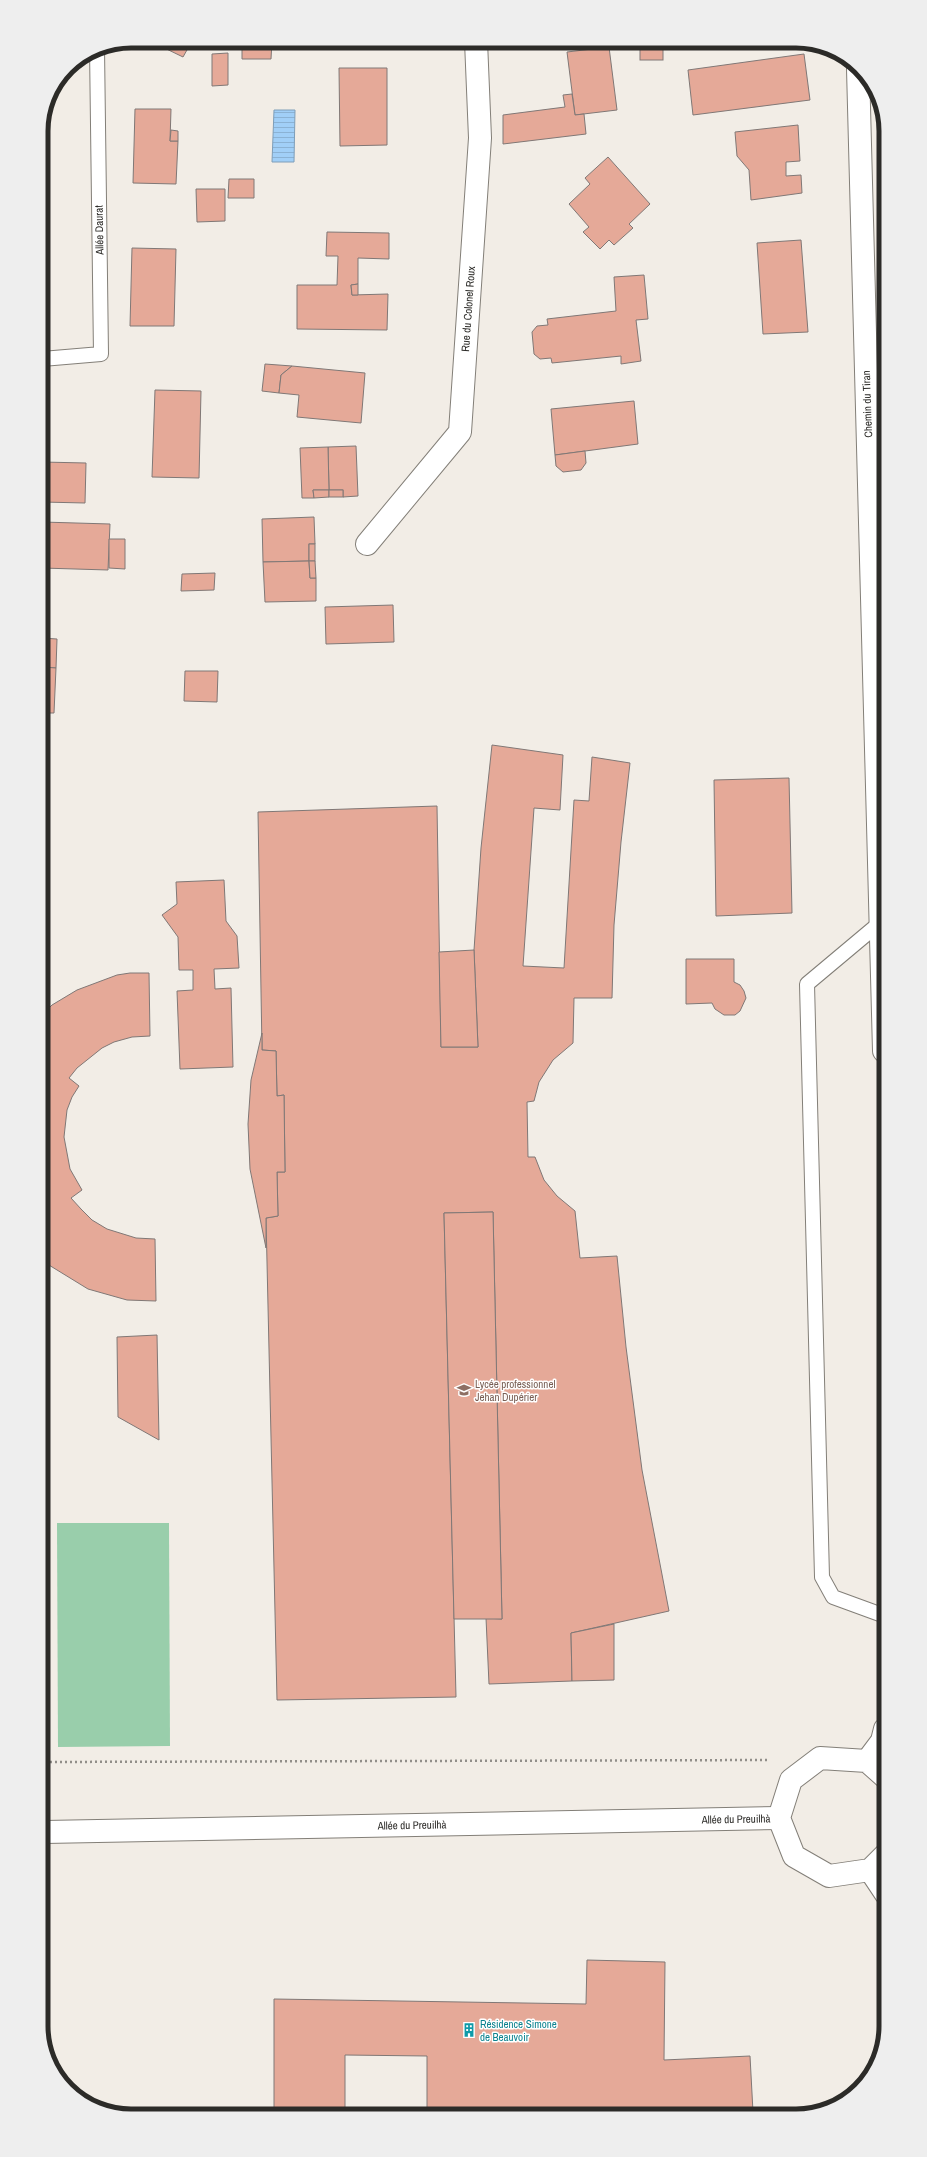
<svg xmlns="http://www.w3.org/2000/svg" width="927" height="2157" font-family="'Archivo Narrow',sans-serif">
  <defs>
    <pattern id="water-rules" width="6" height="5" patternUnits="userSpaceOnUse"><rect width="6" height="5" fill="#a1cff7"/><path d="M0 2.5h6" fill="none" stroke="#8bb2d4"/></pattern>
  </defs>
  <rect width="100%" height="100%" fill="#f2ede6"/>
  <path fill="#99ceab" d="M 57,1523 L 169,1523 L 170,1746 L 58,1747 Z"/>
  <path fill="url(#water-rules)" stroke="#7e9eb9" d="M 274,110 L 295,110 L 294,162 L 272,162 Z"/>
  <g fill="#e5a998" stroke="#807876">
    <path d="M 150,41 L 192,41 L 183,57 Z"/>
    <path d="M 242,41 L 272,41 L 271,59 L 242,59 Z"/>
    <rect x="640" y="41" width="23" height="19"/>
    <path d="M 663,41 L 702,41 L 663,47 Z"/>
    <path d="M 609,47 L 617,110 L 575,115 L 567,52 Z"/>
    <path d="M 228,53 L 228,85 L 212,86 L 212,54 Z"/>
    <path d="M 804,54 L 810,100 L 693,115 L 688,70 Z"/>
    <path d="M 339,68 L 387,68 L 387,145 L 340,146 Z"/>
    <path d="M 572,94 L 575,115 L 584,114 L 586,134 L 503,144 L 503,115 L 565,107 L 563,95 Z"/>
    <path d="M 135,109 L 171,109 L 170,141 L 178,141 L 176,184 L 133,183 Z"/>
    <path d="M 798,125 L 800,161 L 786,162 L 786,176 L 801,175 L 802,193 L 751,200 L 749,170 L 737,156 L 735,132 Z"/>
    <path d="M 171,130 L 178,131 L 178,141 L 170,141 Z"/>
    <path d="M 608,157 L 650,204 L 629,224 L 633,228 L 614,245 L 609,240 L 600,249 L 583,232 L 589,227 L 569,204 L 590,184 L 585,178 Z"/>
    <path d="M 229,179 L 254,179 L 254,198 L 228,198 Z"/>
    <path d="M 196,189 L 225,189 L 225,221 L 197,222 Z"/>
    <path d="M 327,232 L 389,233 L 389,259 L 358,258 L 358,284 L 351,285 L 352,295 L 388,294 L 387,330 L 297,329 L 297,285 L 337,285 L 338,256 L 326,256 Z"/>
    <path d="M 801,240 L 808,332 L 763,334 L 757,243 Z"/>
    <path d="M 132,248 L 176,249 L 174,326 L 130,326 Z"/>
    <path d="M 644,275 L 648,319 L 636,320 L 641,361 L 621,364 L 621,356 L 552,363 L 551,358 L 540,359 L 534,354 L 532,332 L 537,326 L 548,325 L 547,319 L 616,311 L 614,277 Z"/>
    <path d="M 358,284 L 358,295 L 352,295 L 351,285 Z"/>
    <path d="M 265,364 L 292,366 L 281,375 L 279,393 L 262,391 Z"/>
    <path d="M 292,366 L 365,373 L 361,423 L 297,417 L 299,395 L 279,393 L 281,375 Z"/>
    <path d="M 155,390 L 201,391 L 199,478 L 152,477 Z"/>
    <path d="M 634,401 L 638,444 L 555,455 L 551,409 Z"/>
    <path d="M 356,446 L 358,496 L 343,497 L 343,490 L 329,490 L 328,447 Z"/>
    <path d="M 328,447 L 329,490 L 313,490 L 314,498 L 302,498 L 300,448 Z"/>
    <path d="M 585,451 L 586,463 L 581,470 L 563,472 L 556,466 L 555,455 Z"/>
    <path d="M 42,462 L 86,463 L 85,503 L 42,502 Z"/>
    <path d="M 313,490 L 329,490 L 329,497 L 314,498 Z"/>
    <rect x="329" y="490" width="14" height="7"/>
    <path d="M 314,517 L 315,544 L 309,544 L 309,561 L 263,562 L 262,519 Z"/>
    <path d="M 42,522 L 110,524 L 108,570 L 42,568 Z"/>
    <path d="M 109,539 L 125,539 L 125,569 L 109,568 Z"/>
    <rect x="309" y="544" width="6" height="17"/>
    <path d="M 309,561 L 310,578 L 316,578 L 316,601 L 265,602 L 263,562 Z"/>
    <path d="M 309,561 L 315,561 L 316,578 L 310,578 Z"/>
    <path d="M 215,573 L 214,590 L 181,591 L 182,574 Z"/>
    <path d="M 393,605 L 394,642 L 326,644 L 325,607 Z"/>
    <path d="M 42,638 L 57,639 L 56,668 L 43,667 Z"/>
    <path d="M 42,659 L 44,659 L 43,667 L 56,668 L 54,713 L 43,713 Z"/>
    <path d="M 185,671 L 218,671 L 217,702 L 184,701 Z"/>
    <path d="M 492,745 L 563,755 L 560,810 L 534,808 L 523,966 L 564,968 L 574,800 L 589,801 L 592,757 L 630,763 L 621,842 L 614,925 L 612,998 L 574,998 L 573,1043 L 553,1060 L 539,1082 L 534,1101 L 527,1102 L 528,1157 L 535,1157 L 544,1180 L 557,1196 L 575,1211 L 580,1258 L 617,1256 L 626,1347 L 642,1470 L 669,1611 L 571,1633 L 572,1681 L 489,1684 L 486,1618 L 502,1619 L 493,1212 L 444,1213 L 456,1697 L 277,1700 L 266,1218 L 278,1216 L 277,1172 L 285,1172 L 284,1095 L 277,1096 L 276,1051 L 262,1050 L 258,812 L 437,806 L 441,1047 L 478,1047 L 474,950 L 481,848 Z"/>
    <path d="M 789,778 L 792,913 L 716,916 L 714,780 Z"/>
    <path d="M 224,880 L 226,921 L 237,936 L 239,968 L 214,969 L 215,989 L 231,988 L 233,1067 L 180,1069 L 177,991 L 193,990 L 193,970 L 179,970 L 178,937 L 162,915 L 177,904 L 176,882 Z"/>
    <path d="M 474,950 L 478,1047 L 441,1047 L 439,952 Z"/>
    <path d="M 686,959 L 734,959 L 734,982 L 740,985 L 744,991 L 746,998 L 740,1011 L 735,1015 L 724,1015 L 715,1009 L 712,1003 L 686,1004 Z"/>
    <path d="M 130,973 L 149,973 L 150,1036 L 132,1037 L 114,1042 L 102,1048 L 77,1068 L 69,1078 L 79,1086 L 72,1097 L 67,1110 L 64,1137 L 70,1169 L 82,1190 L 71,1198 L 81,1209 L 92,1220 L 107,1229 L 136,1238 L 155,1239 L 156,1301 L 127,1300 L 88,1289 L 44,1262 L 43,1014 L 52,1005 L 77,990 L 117,975 Z"/>
    <path d="M 262,1033 L 262,1050 L 276,1051 L 277,1096 L 284,1095 L 285,1172 L 277,1172 L 278,1216 L 266,1218 L 266,1248 L 250,1169 L 248,1124 L 251,1080 Z"/>
    <path d="M 493,1212 L 502,1619 L 454,1619 L 444,1213 Z"/>
    <path d="M 157,1335 L 159,1440 L 118,1417 L 117,1337 Z"/>
    <path d="M 614,1624 L 614,1680 L 572,1681 L 571,1633 Z"/>
    <path d="M 587,1960 L 665,1962 L 664,2060 L 750,2056 L 753,2112 L 427,2114 L 427,2056 L 345,2055 L 345,2114 L 274,2115 L 274,1999 L 586,2004 Z"/>
  </g>
  <g fill="none" stroke-linecap="round" stroke-linejoin="round">
    <defs>
      <g id="service">
        <path d="M 42,359 L 101,354 L 97,48"/>
        <path d="M 881,922 L 807,984 L 822,1577 L 833,1597 L 885,1616"/>
      </g>
      <g id="minor">
        <path d="M 858,69 L 884,1051"/>
        <path d="M 367,544 L 460,432 L 480,138 L 476,41"/>
        <path d="M 867,1761 L 882,1741 L 885,1729"/>
        <path d="M 885,1777 L 867,1761 L 820,1758 L 791,1780 L 779,1818 L 794,1856 L 829,1876 L 870,1870 L 886,1854"/>
        <path d="M 45,1832 L 779,1818"/>
        <path d="M 870,1870 L 886,1894"/>
      </g>
    </defs>
    <use href="#service" stroke="#837f78" stroke-width="16"/>
    <use href="#minor" stroke="#837f78" stroke-width="24"/>
    <path stroke="#918e89" stroke-width="2.5" stroke-dasharray="2 3" stroke-linecap="butt" d="M 45,1762 L 768,1760"/>
    <use href="#service" stroke="#fff" stroke-width="14"/>
    <use href="#minor" stroke="#fff" stroke-width="22"/>
  </g>
  <defs>
    <symbol id="school-bare" viewBox="-9 -9 18 18"><path d="M0-5L7-2L0 1L-7-2ZM-4 1L0 2.5L4 1V4Q0 6-4 4Z" fill="#8d6e63" stroke="#fff" stroke-width="2.5" paint-order="stroke"/></symbol>
    <symbol id="building-bare" viewBox="-9 -9 18 18"><path d="M-4-6H4V6H1V3H-1V6H-4ZM-2.5-4.3h1.7v1.8h-1.7ZM.8-4.3h1.7v1.8H.8ZM-2.5-1h1.7V.8h-1.7ZM.8-1h1.7V.8H.8Z" fill="#0f9aa8" stroke="#fff" stroke-width="2.5" paint-order="stroke"/></symbol>
  </defs>
  <g fill-rule="evenodd">
    <use href="#school-bare" x="454" y="1380" width="20" height="20"/>
    <use href="#building-bare" x="459" y="2020" width="20" height="20"/>
  </g>
  <g text-anchor="middle" stroke-width="3" stroke-linejoin="round" paint-order="stroke">
    <g font-size="11" fill="#2c2b28" stroke="#fff">
      <text transform="translate(99 230) rotate(-91)" y="4">Allée Daurat</text>
      <text transform="translate(468 309) rotate(-86)" y="4">Rue du Colonel Roux</text>
      <text transform="translate(867 404) rotate(-92)" y="4">Chemin du Tiran</text>
      <text transform="translate(736 1819) rotate(-1)" y="4">Allée du Preuilhà</text>
      <text transform="translate(412 1825) rotate(-1)" y="4">Allée du Preuilhà</text>
    </g>
    <g font-size="11" fill="#785e54" stroke="#fff" text-anchor="start">
      <text x="475" y="1388">Lycée professionnel<tspan x="475" dy="13">Jehan Dupérier</tspan></text>
    </g>
    <g font-size="11" fill="#0d838f" stroke="#fff" text-anchor="start">
      <text x="480" y="2028">Résidence Simone<tspan x="480" dy="13">de Beauvoir</tspan></text>
    </g>
  </g>
  <path d="M0 0H927V2157H0ZM131 48H796A83 83 0 0 1 879 131V2026A83 83 0 0 1 796 2109H131A83 83 0 0 1 48 2026V131A83 83 0 0 1 131 48Z" fill="#eee" fill-rule="evenodd"/>
  <path fill="none" stroke="#2c2b28" stroke-width="5" d="M131 48H796A83 83 0 0 1 879 131V2026A83 83 0 0 1 796 2109H131A83 83 0 0 1 48 2026V131A83 83 0 0 1 131 48Z"/>
</svg>
